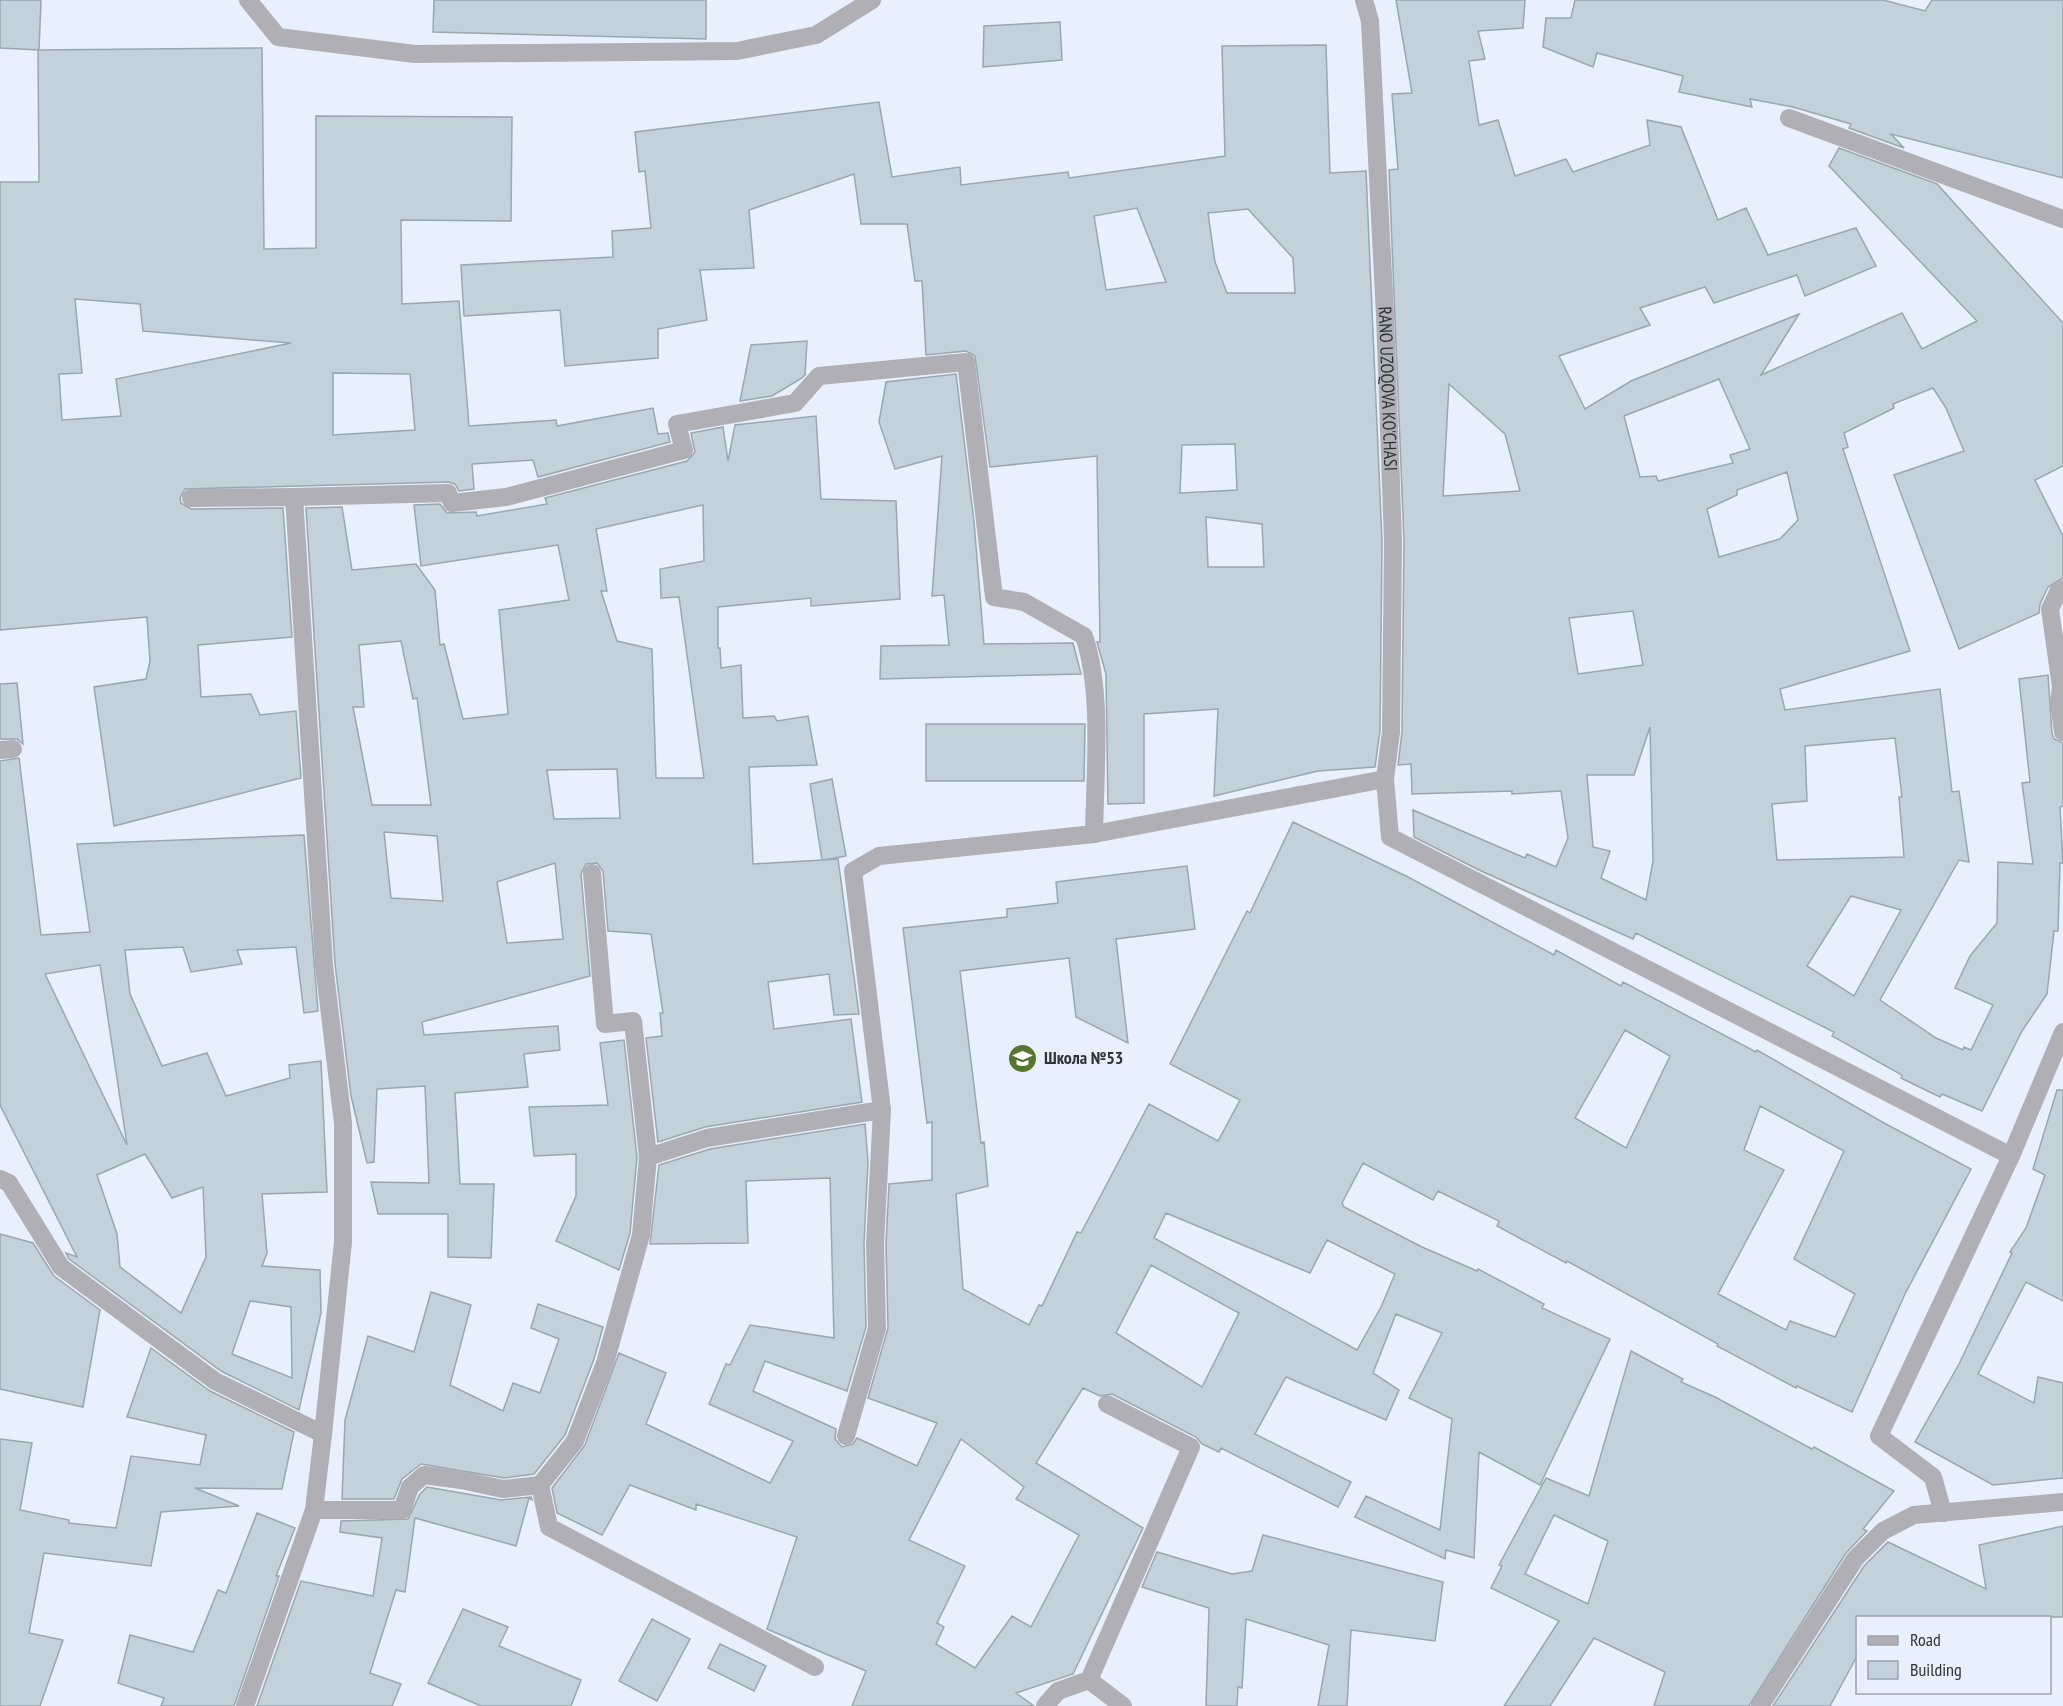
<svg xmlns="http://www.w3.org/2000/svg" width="2063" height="1706" font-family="'PT Sans Narrow',sans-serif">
  <rect width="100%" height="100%" fill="#e8effd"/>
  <g fill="#c3d1da" stroke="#99a7af" stroke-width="1.5" fill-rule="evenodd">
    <path d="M 0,0 L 41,0 L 39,50 L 0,48 Z"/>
    <path d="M 434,0 L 706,0 L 706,39 L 433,32 Z"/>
    <path d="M 1396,0 L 1525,0 L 1523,28 L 1478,31 L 1485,59 L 1469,61 L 1479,125 L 1498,120 L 1515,176 L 1566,159 L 1573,172 L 1650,145 L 1647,120 L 1681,127 L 1718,220 L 1746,208 L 1768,255 L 1856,228 L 1876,266 L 1805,296 L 1797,275 L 1714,303 L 1705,287 L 1640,308 L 1650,325 L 1559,356 L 1585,409 L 1631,381 L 1799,314 L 1761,375 L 1902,313 L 1922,349 L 1977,321 L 1829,166 L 1839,148 L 1937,184 L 2063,323 L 2063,466 L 2035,480 L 2063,536 L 2063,578 L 2048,587 L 2040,604 L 2039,613 L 1959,649 L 1894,475 L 1964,451 L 1946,408 L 1933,388 L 1893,404 L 1894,408 L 1844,433 L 1848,447 L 1843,449 L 1910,651 L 1780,689 L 1785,710 L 1940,689 L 1952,792 L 1959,791 L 1969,862 L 1959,860 L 1880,1000 L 1936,1038 L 1963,1050 L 1964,1047 L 1971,1050 L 1993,1005 L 1955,988 L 1970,956 L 1997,923 L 1998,862 L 2033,864 L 2022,783 L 2030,782 L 2019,679 L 2048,675 L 2052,733 L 2054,739 L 2063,743 L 2063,806 L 2060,807 L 2063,863 L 2060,863 L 2058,931 L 2054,931 L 2047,994 L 2022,1031 L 1982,1111 L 1942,1094 L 1940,1097 L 1901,1078 L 1902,1075 L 1832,1036 L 1834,1032 L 1636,933 L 1633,939 L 1479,870 L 1414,837 L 1413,810 L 1525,858 L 1527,854 L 1556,867 L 1568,838 L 1561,791 L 1512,794 L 1512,791 L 1412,794 L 1411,764 L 1398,765 L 1402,732 L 1404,541 L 1389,170 L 1398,169 L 1392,94 L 1412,93 ZM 1719,379 L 1750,449 L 1730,455 L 1733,463 L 1658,481 L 1656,476 L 1640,477 L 1624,416 ZM 1449,384 L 1505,434 L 1520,491 L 1443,496 ZM 1787,472 L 1798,520 L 1780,539 L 1719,557 L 1707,509 L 1737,495 L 1737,490 ZM 1633,611 L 1643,665 L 1578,674 L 1569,618 ZM 1650,727 L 1653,861 L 1646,900 L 1601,878 L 1610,851 L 1593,847 L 1587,775 L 1634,775 ZM 1895,738 L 1902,797 L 1899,797 L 1904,857 L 1777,860 L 1772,804 L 1807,801 L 1805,746 ZM 1851,896 L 1901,910 L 1854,996 L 1807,966 Z"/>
    <path d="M 1575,0 L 1883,0 L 1925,11 L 1932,0 L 2063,0 L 2063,178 L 1891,134 L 1904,148 L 1849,128 L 1851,124 L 1793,107 L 1750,99 L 1752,107 L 1679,92 L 1683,76 L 1597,53 L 1593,67 L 1543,47 L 1546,18 L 1571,18 Z"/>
    <path d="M 1060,22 L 1062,60 L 983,67 L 984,26 Z"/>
    <path d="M 1326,45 L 1330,173 L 1366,171 L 1382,541 L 1380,731 L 1375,767 L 1318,771 L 1214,796 L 1218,709 L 1144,714 L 1144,803 L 1108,804 L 1106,674 L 1097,642 L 1100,642 L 1097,456 L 990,467 L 975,356 L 966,351 L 926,355 L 922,281 L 915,281 L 907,224 L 861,224 L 854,174 L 749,210 L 754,268 L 700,270 L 707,320 L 658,329 L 658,358 L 565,366 L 560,310 L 464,316 L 461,265 L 613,257 L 612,231 L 651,228 L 645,171 L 639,172 L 635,132 L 879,102 L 892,177 L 960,167 L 961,185 L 1068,172 L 1069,178 L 1225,156 L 1222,46 ZM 1137,208 L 1166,282 L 1106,290 L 1094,216 ZM 1248,209 L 1293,258 L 1295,293 L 1227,293 L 1215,262 L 1208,213 ZM 1235,444 L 1237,490 L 1180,493 L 1182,445 ZM 1206,517 L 1262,524 L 1264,567 L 1208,567 Z"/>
    <path d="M 262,48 L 264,249 L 316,248 L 316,116 L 512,117 L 511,221 L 401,220 L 402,304 L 459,301 L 469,426 L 556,420 L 557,426 L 653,408 L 658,434 L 668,433 L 670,442 L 538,477 L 533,460 L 472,464 L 474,489 L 459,491 L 455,484 L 448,482 L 185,489 L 180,498 L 181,503 L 191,509 L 283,508 L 292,637 L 198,645 L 201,697 L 251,694 L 260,715 L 296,711 L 301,778 L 114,826 L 94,687 L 146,679 L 150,661 L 147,617 L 0,630 L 0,182 L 39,182 L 38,50 ZM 75,299 L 140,304 L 143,331 L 291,343 L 116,379 L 121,416 L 62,420 L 59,374 L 82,373 ZM 333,373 L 410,374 L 415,430 L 333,435 Z"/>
    <path d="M 807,341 L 805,375 L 802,378 L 772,396 L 740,401 L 751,345 Z"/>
    <path d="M 956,374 L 974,522 L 984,644 L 1073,643 L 1081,674 L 880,679 L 881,646 L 949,645 L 944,595 L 932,596 L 942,456 L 895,469 L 879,422 L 886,382 Z"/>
    <path d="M 816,416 L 821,499 L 896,501 L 900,599 L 811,606 L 811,598 L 718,607 L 718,648 L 720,648 L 721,668 L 741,665 L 743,718 L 774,716 L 777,721 L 808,716 L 817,765 L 749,767 L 753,864 L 822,860 L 810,784 L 832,779 L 846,856 L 823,860 L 838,859 L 859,1014 L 834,1015 L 829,974 L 768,982 L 774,1029 L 851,1019 L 862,1102 L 705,1127 L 658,1142 L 646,1038 L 662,1036 L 660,1013 L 663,1013 L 651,934 L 608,931 L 603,871 L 597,863 L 586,864 L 581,874 L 590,976 L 422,1022 L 424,1035 L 558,1026 L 560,1050 L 524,1054 L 528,1087 L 455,1093 L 460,1184 L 494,1184 L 491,1258 L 448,1257 L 448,1214 L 378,1214 L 371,1182 L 429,1183 L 425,1086 L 377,1089 L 374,1162 L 367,1163 L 351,1096 L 335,964 L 306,508 L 342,507 L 352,570 L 416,564 L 435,590 L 440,645 L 444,644 L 463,719 L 508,714 L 499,610 L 569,600 L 558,545 L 421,566 L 414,505 L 440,504 L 447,513 L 476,512 L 477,516 L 547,504 L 545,498 L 687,461 L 695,452 L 691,433 L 723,427 L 728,461 L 735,425 ZM 703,505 L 704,561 L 660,569 L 661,598 L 679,597 L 704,778 L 656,778 L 652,649 L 617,641 L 601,591 L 607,591 L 596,529 ZM 401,641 L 413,699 L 417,698 L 431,805 L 372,805 L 353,707 L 364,707 L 359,645 ZM 617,769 L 620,818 L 554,819 L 547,770 ZM 384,832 L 437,836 L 443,901 L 391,898 ZM 555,863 L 563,939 L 507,943 L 497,882 Z"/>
    <path d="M 17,683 L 23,744 L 17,739 L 0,739 L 0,684 Z"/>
    <path d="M 926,724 L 1085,724 L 1084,781 L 926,781 Z"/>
    <path d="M 19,758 L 41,935 L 90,932 L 77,844 L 304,835 L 318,1011 L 304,1013 L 296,947 L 237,950 L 242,964 L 191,972 L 183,947 L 125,950 L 130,994 L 162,1066 L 207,1053 L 226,1096 L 290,1078 L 289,1065 L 321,1061 L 327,1192 L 262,1194 L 267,1253 L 262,1266 L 320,1270 L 321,1313 L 299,1410 L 221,1371 L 69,1259 L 66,1253 L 77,1257 L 0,1105 L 0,761 ZM 100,965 L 127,1145 L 45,974 ZM 145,1154 L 172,1198 L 203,1187 L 206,1257 L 181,1313 L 120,1267 L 117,1234 L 97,1175 ZM 250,1301 L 291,1307 L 292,1378 L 232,1354 Z"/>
    <path d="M 1293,822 L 1408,877 L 1554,955 L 1556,950 L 1621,986 L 1623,982 L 1756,1052 L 1757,1050 L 1884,1123 L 1971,1169 L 1905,1294 L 1852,1412 L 1797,1386 L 1796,1388 L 1717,1346 L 1718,1344 L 1567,1261 L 1566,1263 L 1497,1226 L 1499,1221 L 1438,1191 L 1433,1200 L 1363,1163 L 1342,1203 L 1344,1207 L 1422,1247 L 1477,1271 L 1478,1269 L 1544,1304 L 1542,1308 L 1610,1339 L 1540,1485 L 1479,1452 L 1474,1558 L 1446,1550 L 1445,1559 L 1355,1517 L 1366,1496 L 1440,1530 L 1452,1419 L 1409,1398 L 1442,1333 L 1396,1314 L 1373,1373 L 1399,1390 L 1386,1420 L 1286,1377 L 1255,1434 L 1351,1482 L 1338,1507 L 1221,1448 L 1219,1452 L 1202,1444 L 1196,1437 L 1112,1394 L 1100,1396 L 1083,1388 L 1036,1463 L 1143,1528 L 1073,1674 L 1016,1693 L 1034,1706 L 852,1706 L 866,1671 L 767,1629 L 797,1537 L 696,1504 L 696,1510 L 630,1485 L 602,1535 L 557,1513 L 552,1488 L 585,1445 L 619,1353 L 666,1373 L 646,1424 L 770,1483 L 793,1441 L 709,1404 L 726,1364 L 730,1365 L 750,1325 L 834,1338 L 830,1178 L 746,1181 L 748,1243 L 650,1244 L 659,1165 L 710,1149 L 865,1124 L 868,1162 L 864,1243 L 866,1327 L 847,1391 L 765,1361 L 753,1391 L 836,1429 L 835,1439 L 842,1447 L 853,1444 L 857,1438 L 917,1466 L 937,1423 L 868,1398 L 888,1328 L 886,1244 L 889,1184 L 932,1180 L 932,1122 L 927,1123 L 903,928 L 1007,917 L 1007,909 L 1058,903 L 1056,882 L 1187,866 L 1195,929 L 1116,939 L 1128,1043 L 1076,1017 L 1069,958 L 960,971 L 981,1143 L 984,1142 L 988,1186 L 956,1194 L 963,1289 L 1029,1325 L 1039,1305 L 1042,1306 L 1077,1232 L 1081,1233 L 1149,1104 L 1218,1141 L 1240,1100 L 1170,1064 L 1247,911 L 1250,913 ZM 1625,1030 L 1670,1056 L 1626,1148 L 1575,1118 ZM 1760,1106 L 1844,1151 L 1794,1259 L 1855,1294 L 1835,1337 L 1790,1321 L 1786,1330 L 1718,1294 L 1784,1170 L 1744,1150 ZM 1166,1213 L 1310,1273 L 1327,1240 L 1395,1274 L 1381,1307 L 1357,1350 L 1154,1238 ZM 1151,1265 L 1239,1313 L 1202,1387 L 1116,1333 ZM 961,1439 L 1024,1487 L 1016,1499 L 1079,1535 L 1031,1627 L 1012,1616 L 975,1668 L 936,1644 L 944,1627 L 937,1623 L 965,1566 L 909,1540 Z"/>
    <path d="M 624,1040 L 637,1157 L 630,1233 L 619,1270 L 556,1241 L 576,1196 L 576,1154 L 534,1156 L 529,1107 L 608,1105 L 600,1043 Z"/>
    <path d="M 2057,1090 L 2063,1090 L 2063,1301 L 2026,1282 L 1978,1374 L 2034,1403 L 2038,1377 L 2063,1383 L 2063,1478 L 1993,1485 L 1915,1442 L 1959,1364 L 2012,1253 L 2010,1252 L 2026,1228 L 2045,1175 L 2033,1169 Z"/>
    <path d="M 0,1234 L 33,1243 L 54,1276 L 100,1310 L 83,1407 L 0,1389 Z"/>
    <path d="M 431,1292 L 471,1305 L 450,1385 L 503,1411 L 513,1383 L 540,1393 L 559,1339 L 531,1328 L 538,1304 L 603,1327 L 594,1359 L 565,1435 L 534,1474 L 504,1478 L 421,1464 L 402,1479 L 394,1499 L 342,1499 L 345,1420 L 368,1336 L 414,1352 Z"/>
    <path d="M 151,1348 L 210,1391 L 294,1432 L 282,1489 L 195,1488 L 239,1506 L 161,1512 L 151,1566 L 44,1553 L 29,1633 L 63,1640 L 40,1706 L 0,1706 L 0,1439 L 32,1443 L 20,1510 L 69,1520 L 69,1523 L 116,1528 L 131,1456 L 200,1465 L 206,1435 L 127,1417 Z"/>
    <path d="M 1631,1351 L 1683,1379 L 1681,1382 L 1715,1397 L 1812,1449 L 1814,1447 L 1894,1491 L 1863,1529 L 1867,1531 L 1846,1553 L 1749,1706 L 1654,1706 L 1665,1672 L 1594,1638 L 1550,1706 L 1504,1706 L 1559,1621 L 1491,1588 L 1502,1566 L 1499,1565 L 1546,1478 L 1589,1496 ZM 1554,1515 L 1608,1541 L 1588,1604 L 1525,1574 Z"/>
    <path d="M 427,1487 L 501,1500 L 531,1497 L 532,1500 L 529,1498 L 516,1546 L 415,1518 L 405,1592 L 396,1590 L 370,1673 L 401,1684 L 392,1706 L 257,1706 L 301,1581 L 373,1596 L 382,1538 L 340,1532 L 341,1521 L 408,1519 L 420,1494 Z"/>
    <path d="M 257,1513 L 295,1528 L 276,1576 L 279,1576 L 234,1706 L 161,1706 L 164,1698 L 118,1683 L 130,1635 L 193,1652 L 218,1590 L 226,1593 Z"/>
    <path d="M 2063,1526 L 2063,1617 L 1857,1617 L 1857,1656 L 1830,1706 L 1773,1706 L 1864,1566 L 1888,1542 L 1986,1589 L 1979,1545 Z"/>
    <path d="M 1263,1535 L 1443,1582 L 1435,1641 L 1351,1630 L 1347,1706 L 1318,1706 L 1329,1645 L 1246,1619 L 1242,1688 L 1238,1687 L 1237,1706 L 1206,1706 L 1209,1608 L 1142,1587 L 1157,1552 L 1232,1574 L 1252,1571 Z"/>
    <path d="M 463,1609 L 508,1627 L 499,1646 L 581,1680 L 571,1706 L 481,1706 L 428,1683 Z"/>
    <path d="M 652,1619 L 690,1639 L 657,1701 L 619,1681 Z"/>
    <path d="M 720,1644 L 766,1666 L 754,1691 L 708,1668 Z"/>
  </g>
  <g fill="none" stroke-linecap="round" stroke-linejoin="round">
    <path stroke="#afafb5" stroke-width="18" d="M 592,873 L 605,1024 L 633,1021 L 648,1157"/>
    <g stroke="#afafb5" stroke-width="18">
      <path d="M 248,0 L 278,37 L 415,54 L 737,51 L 816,35 L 872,0"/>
      <path id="s1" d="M 1364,0 L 1370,21 L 1385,315 L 1393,541 L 1391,732 L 1385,779 L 1390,837 L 2011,1156"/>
      <path d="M 1789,118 L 2063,219"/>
      <path d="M 294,497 L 448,493 L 452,503 L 506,497 L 684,450 L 677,424 L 795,403 L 819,376 L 966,362 L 994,597 L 1024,602 L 1084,636 C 1103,692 1095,774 1094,834"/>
      <path d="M 191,498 L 294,497 L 324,965 L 343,1123 L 343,1242 L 323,1434"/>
      <path d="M 2063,589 L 2058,592 L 2050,609 L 2061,687 L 2059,701 L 2063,732"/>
      <path d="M 0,750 L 13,749"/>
      <path d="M 0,1179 L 9,1183 L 61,1267 L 215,1381 L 323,1434 L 314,1510 L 245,1706"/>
      <path d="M 1107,1404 L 1191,1447 L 1089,1680 L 1123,1706"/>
      <path d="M 846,1436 L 877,1328 L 875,1244 L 882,1110"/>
      <path d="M 540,1485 L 549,1527 L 815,1667"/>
      <path d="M 314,1510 L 402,1510 L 410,1487 L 424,1475 L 461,1480 L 503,1489 L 540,1485 L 575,1441 L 605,1363 L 641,1235 L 648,1157 L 707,1138 L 882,1110 L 853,871 L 879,856 L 1094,834 L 1385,779"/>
      <path d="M 1943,1513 L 1933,1477 L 1879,1436 L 2011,1156 L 2063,1032"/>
      <path d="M 1045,1706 L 1058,1691 L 1089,1680"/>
    </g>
    <path stroke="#afafb5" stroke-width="18" d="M 1760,1706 L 1855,1559 L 1883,1531 L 1914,1515 L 2063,1502"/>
  </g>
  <defs>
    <symbol id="school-disc" viewBox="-11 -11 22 22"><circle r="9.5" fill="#56762d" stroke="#e8effd"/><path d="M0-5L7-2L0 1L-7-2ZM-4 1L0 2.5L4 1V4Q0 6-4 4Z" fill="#fff"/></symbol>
  </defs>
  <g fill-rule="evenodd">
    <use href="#school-disc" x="1006" y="1042" width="33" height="33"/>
  </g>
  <g text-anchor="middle" stroke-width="4.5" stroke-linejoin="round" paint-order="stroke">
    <g font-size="18" fill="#2f3237" stroke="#e8effd">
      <text dy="6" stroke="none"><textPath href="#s1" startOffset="390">RANO UZOQOVA KO'CHASI</textPath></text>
    </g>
    <g font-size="18" font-weight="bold" fill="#2f3237" stroke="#e8effd" text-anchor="start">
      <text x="1044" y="1064">Школа №53</text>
    </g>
  </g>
  <rect x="1856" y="1616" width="195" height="78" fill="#e8effd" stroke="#9ea3ae" stroke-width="1.5"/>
  <rect x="1868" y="1636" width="30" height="9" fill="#afafb5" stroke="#9ea3ae" stroke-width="1.5"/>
  <text x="1910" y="1646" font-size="18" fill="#2f3237">Road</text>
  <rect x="1868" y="1661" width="30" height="18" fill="#c3d1da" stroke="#9ea3ae" stroke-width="1.5"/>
  <text x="1910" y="1676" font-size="18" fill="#2f3237">Building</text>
</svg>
